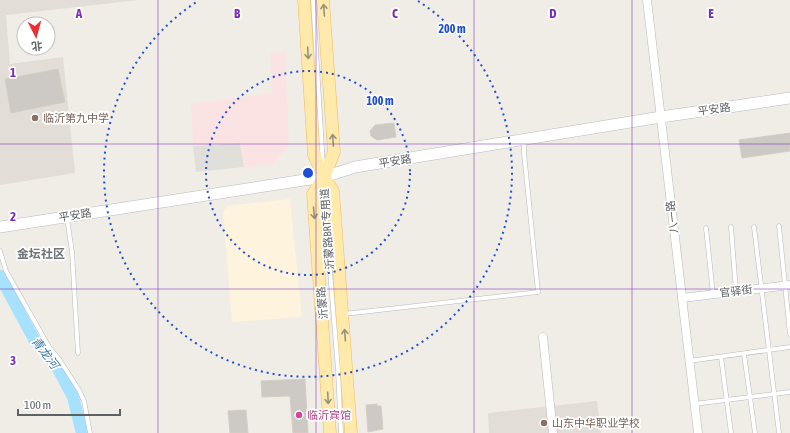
<svg xmlns="http://www.w3.org/2000/svg" width="790" height="433" font-family="'Asap Condensed','Noto Sans SC',sans-serif">
  <rect width="100%" height="100%" fill="#f0ede6"/>
  <path fill="#fef3dc" d="M 290,199 L 302,317 L 232,322 L 223,213 L 227,206 Z"/>
  <path fill="#e1dfda" d="M 241,143 L 244,167 L 196,172 L 193,146 Z"/>
  <g fill="#e2ded7">
    <path d="M 0,0 L 139,0 L 6,15 L 10,64 L 63,57 L 75,173 L 0,185 Z"/>
    <path d="M 597,401 L 601,433 L 489,433 L 488,413 Z"/>
  </g>
  <path fill="#fce3e3" d="M 285,51 L 289,145 L 273,165 L 244,167 L 240,143 L 193,146 L 191,104 L 272,93 L 270,53 Z"/>
  <g fill="none" stroke-linecap="round" stroke-linejoin="round">
    <path stroke="#a6e1ff" stroke-width="12" d="M 0,276 L 35,341 L 56,365 L 73,397 L 82,433"/>
  </g>
  <g fill="#cdc9c5" stroke="#d5cec4">
    <path d="M 58,69 L 65,102 L 11,113 L 5,79 Z"/>
    <path d="M 394,123 L 396,137 L 377,140 L 371,136 L 370,131 L 375,125 Z"/>
    <path d="M 790,133 L 790,151 L 742,158 L 739,140 Z"/>
    <path d="M 305,379 L 308,433 L 293,433 L 290,396 L 262,397 L 261,381 Z"/>
    <path d="M 377,404 L 377,406 L 381,406 L 383,429 L 368,432 L 366,405 Z"/>
    <path d="M 246,410 L 248,433 L 230,433 L 228,411 Z"/>
  </g>
  <g fill="none" stroke-linecap="round" stroke-linejoin="round">
    <defs>
      <g id="service">
        <path d="M 313,0 L 323,165"/>
        <path d="M 323,184 L 338,370 L 341,433"/>
        <path d="M 67,218 L 72,252 L 78,353"/>
        <path d="M 779,226 L 790,334"/>
        <path d="M 731,227 L 736,291"/>
        <path d="M 754,227 L 779,433"/>
        <path d="M 706,228 L 713,294"/>
        <path d="M 0,251 L 6,271 L 49,347 L 59,359 L 79,390 L 84,401 L 90,433"/>
        <path d="M 344,314 L 538,292 L 524,153 L 524,140"/>
        <path d="M 744,354 L 755,433"/>
        <path d="M 721,357 L 731,433"/>
        <path d="M 689,361 L 790,347"/>
        <path d="M 694,404 L 790,392"/>
      </g>
      <g id="minor">
        <path d="M 647,0 L 698,433"/>
        <path d="M 682,298 L 790,285"/>
        <path d="M 543,337 L 553,433"/>
      </g>
      <path id="secondary" d="M 0,227 L 324,177 L 355,167 L 661,117 L 790,98"/>
      <g id="primary">
        <path d="M 304,0 L 314,155 L 324,177 L 333,191 L 351,433"/>
        <path d="M 323,0 L 334,152 L 324,177 L 313,194 L 330,433"/>
      </g>
    </defs>
    <use href="#service" stroke="#b6b9bc" stroke-width="5"/>
    <use href="#minor" stroke="#b6b9bc" stroke-width="9"/>
    <use href="#secondary" stroke="#b7bbbf" stroke-width="12"/>
    <use href="#primary" stroke="#f3ba5b" stroke-width="13"/>
    <use href="#service" stroke="#fff" stroke-width="4"/>
    <use href="#minor" stroke="#fff" stroke-width="8"/>
    <use href="#secondary" stroke="#fff" stroke-width="11"/>
    <use href="#primary" stroke="#ffeaab" stroke-width="12"/>
  </g>
  <defs><path id="oneway-shaft" d="M-6 0H5M1.5-3L5.5 0L1.5 3" fill="none" stroke-width="1.6" stroke-linecap="round" stroke-linejoin="round"/></defs>
  <g stroke="#96927e">
    <use href="#oneway-shaft" transform="translate(324 10) rotate(-94)"/>
    <use href="#oneway-shaft" transform="translate(308 53) rotate(87)"/>
    <use href="#oneway-shaft" transform="translate(333 140) rotate(-94)"/>
    <use href="#oneway-shaft" transform="translate(314 213) rotate(85)"/>
    <use href="#oneway-shaft" transform="translate(345 335) rotate(-94)"/>
    <use href="#oneway-shaft" transform="translate(328 398) rotate(87)"/>
  </g>
  <path fill="none" stroke="#7b2cbf" stroke-width="1" stroke-opacity="0.55" d="M 158,0 L 158,433M 316,0 L 316,433M 474,0 L 474,433M 632,0 L 632,433M 0,144 L 790,144M 0,289 L 790,289"/>
  <g fill="none" stroke="#1d4ed8" stroke-width="2" stroke-dasharray="2 4">
    <circle cx="308" cy="173" r="102"/>
    <path d="M418 1A204 204 0 1 1 198 1"/>
  </g>
  <g fill="#8d6e63" stroke="#fff" stroke-width="1.5">
    <circle cx="35" cy="118" r="4"/>
    <circle cx="544" cy="423" r="4"/>
  </g>
  <circle fill="#d1479c" stroke="#fff" stroke-width="1.5" cx="299" cy="415" r="4"/>
  <g text-anchor="middle" stroke-width="3.5" stroke-linejoin="round" paint-order="stroke">
    <g font-size="11" fill="#5d6266" stroke="#fff">
      <text transform="translate(714 109) rotate(-8)" y="4">平安路</text>
      <text transform="translate(395 161) rotate(-9)" y="4">平安路</text>
      <text transform="translate(75 215) rotate(-9)" y="4">平安路</text>
      <text transform="translate(672 217) rotate(-97)" y="4">八一路</text>
      <text transform="translate(327 229) rotate(-94)" y="4">沂蒙路BRT专用道</text>
      <text transform="translate(736 291) rotate(-7)" y="4">官驿街</text>
      <text transform="translate(322 303) rotate(-95)" y="4">沂蒙路</text>
    </g>
    <g font-size="11" fill="#785e54" stroke="#fff" text-anchor="start">
      <text x="43" y="122">临沂第九中学</text>
      <text x="552" y="427">山东中华职业学校</text>
    </g>
    <g font-size="11" fill="#b23c85" stroke="#fff" text-anchor="start">
      <text x="307" y="419">临沂宾馆</text>
    </g>
    <g font-size="12" font-weight="bold" fill="#6e7478" stroke="#fff">
      <text x="41" y="258">金坛社区</text>
    </g>
    <g font-size="12" font-style="italic" fill="#3b77a1" stroke="#fff">
      <text transform="translate(45 353) rotate(53)" y="4">青龙河</text>
    </g>
  </g>
  <g font-size="13" text-anchor="middle" font-weight="bold" fill="#7b2cbf" stroke="#fff" stroke-width="3.5" stroke-linejoin="round" paint-order="stroke">
    <text x="79" y="18">A</text>
    <text x="237" y="18">B</text>
    <text x="395" y="18">C</text>
    <text x="553" y="18">D</text>
    <text x="711" y="18">E</text>
    <text x="13" y="77">1</text>
    <text x="13" y="221">2</text>
    <text x="13" y="365">3</text>
  </g>
  <circle cx="308" cy="173" r="6" fill="#1d4ed8" stroke="#fff" stroke-width="2"/>
  <g font-size="12" text-anchor="middle" font-weight="bold" fill="#1d4ed8" stroke="#fff" stroke-width="3.5" stroke-linejoin="round" paint-order="stroke">
    <text x="452" y="33">200 m</text>
    <text x="380" y="105">100 m</text>
  </g>
  <g transform="translate(36 36) rotate(174)"><circle r="19" fill="#ffffff" stroke="#bec0c2"/>
  <path d="M0-3L7 15L0 10L-7 15Z" fill="#eb3033"/>
  <text y="-6" font-size="11" font-weight="bold" text-anchor="middle" fill="#5d6266">北</text>
  </g>
  <path d="M18 409v6h102v-6" fill="none" stroke="#5d6266" stroke-width="2"/>
  <text x="24" y="409" font-size="12" fill="#5d6266" stroke="#ffffff" stroke-width="3" paint-order="stroke">100 m</text>
</svg>
